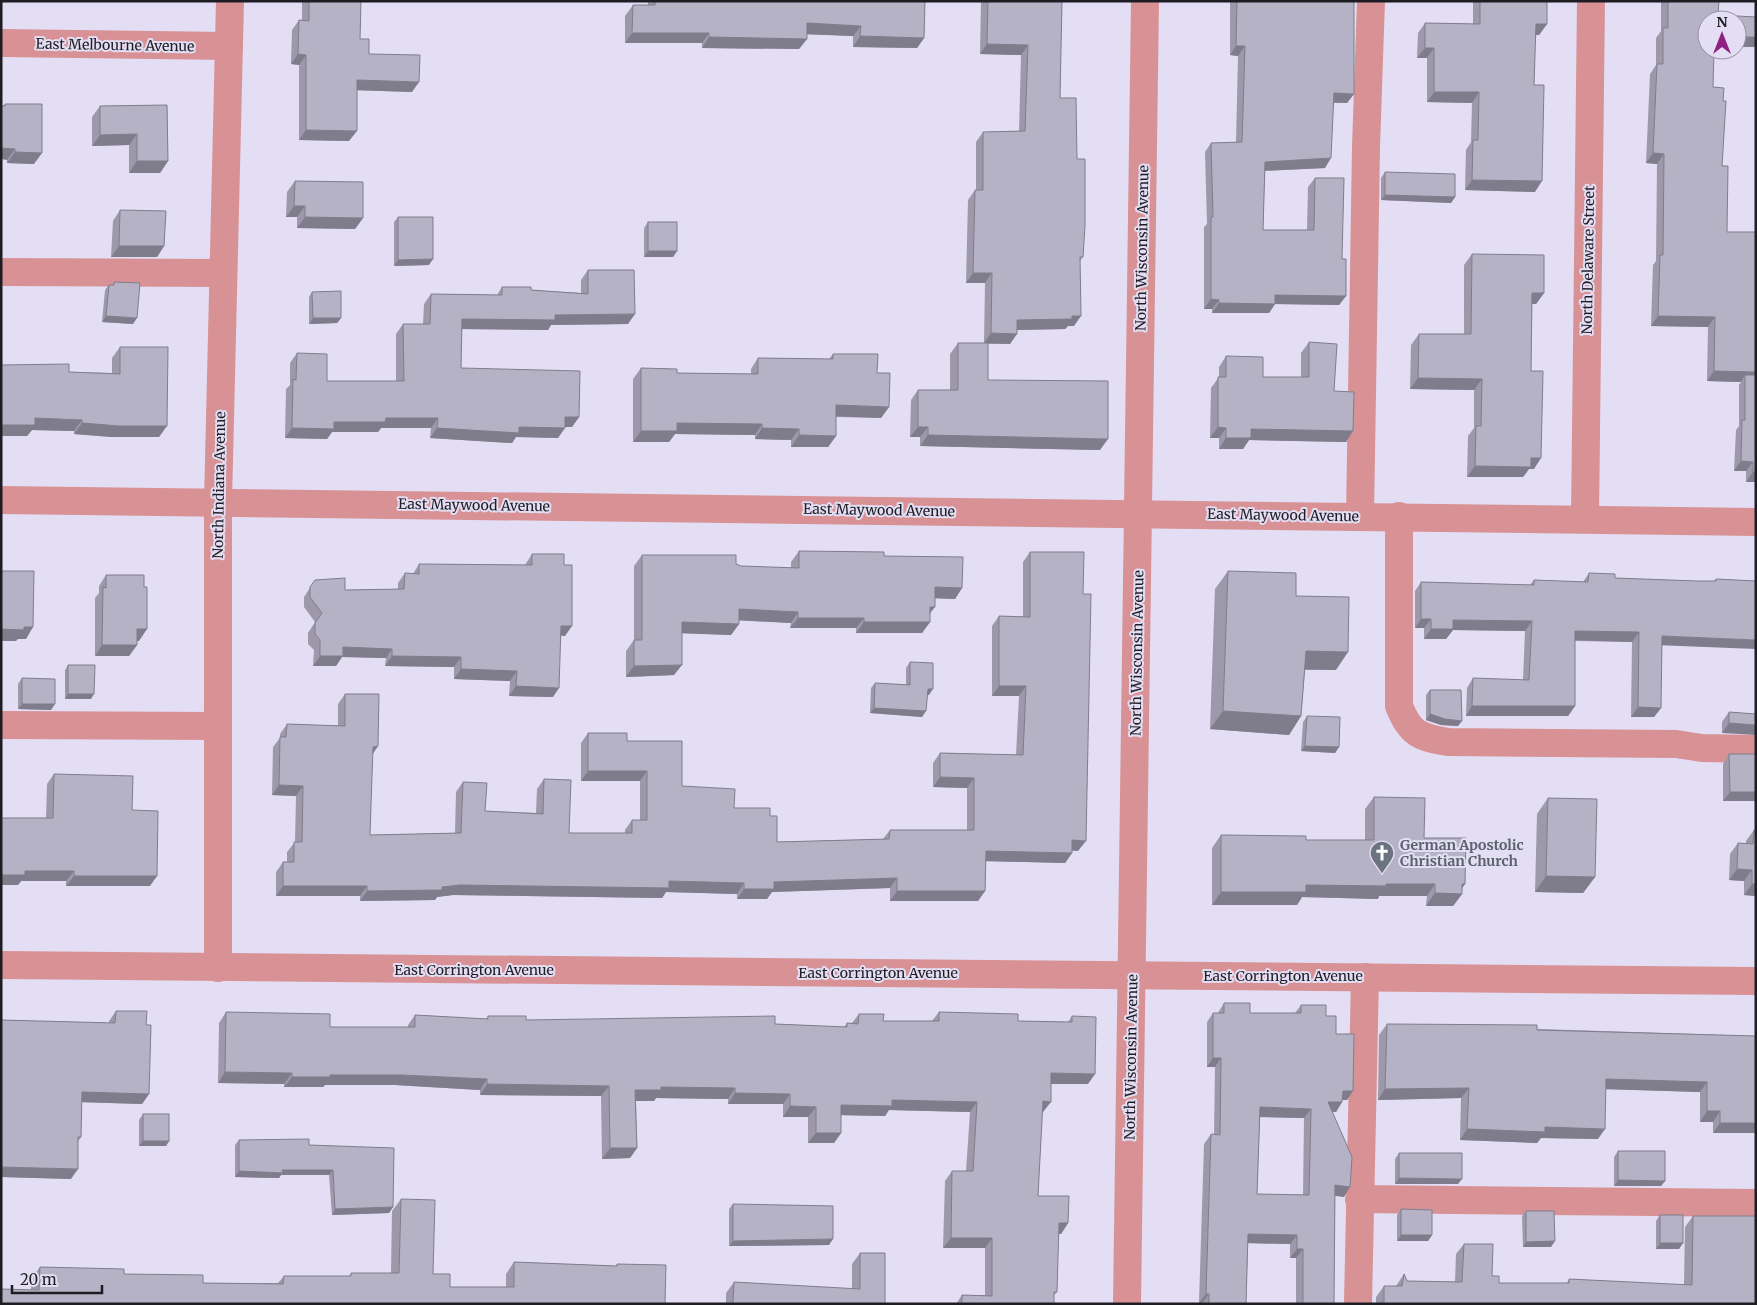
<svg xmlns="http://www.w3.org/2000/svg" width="1757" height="1305" font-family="Merriweather,serif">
  <rect width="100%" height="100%" fill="#e3def3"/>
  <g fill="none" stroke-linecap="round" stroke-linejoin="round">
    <g stroke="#d89295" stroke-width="28">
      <path d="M 1,43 L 229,46"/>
      <path d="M 1,272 L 223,273"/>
      <path d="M 1,500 L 1756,522"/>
      <path d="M 1360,516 L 1366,147 L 1371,1"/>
      <path d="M 1399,516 L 1399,706 C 1410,734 1419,737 1448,742 L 1676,744 L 1702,748 L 1756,749"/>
      <path d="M 1585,518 L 1591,1"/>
      <path d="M 1,725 L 218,726"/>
      <path d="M 1,965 L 1756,981"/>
      <path d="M 218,968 L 218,502 L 230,1"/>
      <path d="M 1359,1199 L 1756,1203"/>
      <path d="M 1127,1304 L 1145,1"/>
      <path d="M 1358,1304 L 1365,977"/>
    </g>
  </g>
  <g fill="#9d99aa" fill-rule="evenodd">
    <path d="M 302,1 L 361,1 L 360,39 L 369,54 L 412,92 L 357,90 L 349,141 L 299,140 L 299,65 L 291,64 L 292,30 L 299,20 L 302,20 Z"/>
    <path d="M 648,1 L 925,1 L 924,38 L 917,48 L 853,47 L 853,36 L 807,34 L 807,39 L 799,49 L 702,48 L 702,43 L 625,43 L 625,16 L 633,5 L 648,5 Z"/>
    <path d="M 981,1 L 1062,1 L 1060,98 L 1077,159 L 1083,257 L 1080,261 L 1074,326 L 1068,326 L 1065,329 L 1017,330 L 1010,344 L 988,344 L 988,380 L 1100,450 L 920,446 L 920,437 L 910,437 L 911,400 L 918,390 L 950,390 L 950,354 L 958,343 L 984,343 L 985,283 L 966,283 L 968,200 L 975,190 L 976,190 L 976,142 L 983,132 L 1019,131 L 1021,55 L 980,54 Z"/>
    <path d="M 1230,1 L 1354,1 L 1354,94 L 1347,103 L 1333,103 L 1325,168 L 1265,171 L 1263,230 L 1307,230 L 1308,187 L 1315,178 L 1342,259 L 1346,296 L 1339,305 L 1275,304 L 1269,313 L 1212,313 L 1212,309 L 1204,309 L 1204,227 L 1207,224 L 1205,152 L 1211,143 L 1236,142 L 1238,56 L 1230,55 Z"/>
    <path d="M 1473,1 L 1547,1 L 1547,24 L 1539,35 L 1535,35 L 1534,85 L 1535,192 L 1465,190 L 1466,150 L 1471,142 L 1472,103 L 1427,102 L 1427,58 L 1417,58 L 1418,33 L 1425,23 L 1473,24 Z"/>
    <path d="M 1661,1 L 1719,1 L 1718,15 L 1756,47 L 1737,47 L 1707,20 L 1713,87 L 1723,101 L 1722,166 L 1727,232 L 1756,232 L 1756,482 L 1746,482 L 1746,471 L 1734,471 L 1736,430 L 1739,426 L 1739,385 L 1741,382 L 1707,381 L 1708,327 L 1651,326 L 1653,265 L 1656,261 L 1657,164 L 1646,163 L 1650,74 L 1656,65 L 1656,38 L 1661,31 Z"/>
    <path d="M 5,104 L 34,164 L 7,163 L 3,106 Z"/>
    <path d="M 167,105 L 168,161 L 160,173 L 129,173 L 129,145 L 92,146 L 92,117 L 100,106 Z"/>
    <path d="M 1385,172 L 1455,197 L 1451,203 L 1381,200 L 1381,178 Z"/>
    <path d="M 295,181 L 363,218 L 355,229 L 297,228 L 297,217 L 286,217 L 287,192 Z"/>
    <path d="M 120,210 L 164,246 L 157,257 L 111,257 L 113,221 Z"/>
    <path d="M 398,217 L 429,265 L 394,266 L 394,222 Z"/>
    <path d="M 648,222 L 677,251 L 673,257 L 644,257 L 644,228 Z"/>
    <path d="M 1472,254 L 1544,293 L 1536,304 L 1532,304 L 1531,371 L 1534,469 L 1529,469 L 1523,477 L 1467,477 L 1468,436 L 1474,428 L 1474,390 L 1410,389 L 1411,345 L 1419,334 L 1464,334 L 1464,265 Z"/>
    <path d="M 588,270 L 628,324 L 551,325 L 548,330 L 462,329 L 461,368 L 579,417 L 572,427 L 565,427 L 558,438 L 516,437 L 512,443 L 430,438 L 431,428 L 381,428 L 378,432 L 332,432 L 327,439 L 285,438 L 286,389 L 290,385 L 290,363 L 297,353 L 327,381 L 396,381 L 396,334 L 403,324 L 423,324 L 424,304 L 431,294 L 497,295 L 502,287 L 531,290 L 581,293 L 581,280 Z"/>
    <path d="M 114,282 L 133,324 L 102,322 L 105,290 L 109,285 L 113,285 Z"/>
    <path d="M 312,292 L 341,318 L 337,323 L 309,324 L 309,297 Z"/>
    <path d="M 1309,342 L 1353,431 L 1346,442 L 1249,440 L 1243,449 L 1219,449 L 1219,438 L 1210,438 L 1211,388 L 1219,377 L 1219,367 L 1226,356 L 1263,377 L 1301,377 L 1301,353 Z"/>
    <path d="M 120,347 L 159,437 L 112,437 L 74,434 L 74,431 L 32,430 L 27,436 L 1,436 L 69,372 L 112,373 L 112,358 Z"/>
    <path d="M 833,354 L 877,373 L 889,407 L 881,418 L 836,417 L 836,436 L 828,447 L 791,447 L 791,440 L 755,439 L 755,435 L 675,434 L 669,442 L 633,442 L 633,379 L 641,368 L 677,373 L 751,374 L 751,369 L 758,358 L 829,359 Z"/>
    <path d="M 799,551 L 884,556 L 962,588 L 955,599 L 935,598 L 930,614 L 930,622 L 922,633 L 856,633 L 856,628 L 790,628 L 791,623 L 739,620 L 739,624 L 731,635 L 682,633 L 674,675 L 626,677 L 626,651 L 634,640 L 634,566 L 642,555 L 741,566 L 791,568 L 791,562 Z"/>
    <path d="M 1030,552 L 1078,851 L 1072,850 L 1072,853 L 1065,863 L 986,861 L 985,891 L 978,901 L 890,901 L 890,888 L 772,892 L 767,899 L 737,899 L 737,894 L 666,892 L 662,898 L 453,895 L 437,897 L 435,900 L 360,901 L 360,896 L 276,896 L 276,872 L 283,862 L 287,862 L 287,852 L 295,842 L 296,796 L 272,795 L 273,747 L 280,738 L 280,734 L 287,724 L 338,726 L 338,704 L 345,694 L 378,746 L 372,755 L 370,835 L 455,833 L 456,792 L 463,782 L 485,811 L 536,813 L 537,789 L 544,779 L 569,833 L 625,833 L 625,830 L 632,820 L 640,820 L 640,781 L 581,781 L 581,743 L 588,733 L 627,741 L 682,786 L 734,808 L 770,816 L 777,842 L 883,839 L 890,830 L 967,830 L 967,788 L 933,787 L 933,763 L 940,753 L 1016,755 L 1019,696 L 992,696 L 992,626 L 999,616 L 1023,617 L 1023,562 Z"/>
    <path d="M 532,554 L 565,636 L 561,635 L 553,697 L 509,696 L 510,681 L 454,679 L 454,667 L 385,666 L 386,658 L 342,657 L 336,666 L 313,666 L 314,650 L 308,644 L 308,633 L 315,622 L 304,607 L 304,597 L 315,580 L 345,590 L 398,589 L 398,583 L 405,573 L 413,574 L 419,564 L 525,565 Z"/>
    <path d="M 1228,571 L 1296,596 L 1336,670 L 1305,670 L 1301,716 L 1289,735 L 1210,729 L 1215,589 Z"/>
    <path d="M 1589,573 L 1615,578 L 1697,581 L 1714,581 L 1716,579 L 1756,581 L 1662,646 L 1661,708 L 1654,717 L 1631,717 L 1632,642 L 1575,641 L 1575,706 L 1568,716 L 1466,716 L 1467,688 L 1473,678 L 1523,680 L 1525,631 L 1453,630 L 1446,639 L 1424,639 L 1424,628 L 1415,628 L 1415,591 L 1421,582 L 1530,585 L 1534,580 L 1583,582 Z"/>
    <path d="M 106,575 L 139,641 L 137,641 L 137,645 L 129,656 L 95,656 L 95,598 L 99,593 L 99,586 Z"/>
    <path d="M 910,662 L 929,695 L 927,695 L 922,717 L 870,713 L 871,688 L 875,683 L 906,685 L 906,668 Z"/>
    <path d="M 68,665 L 91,699 L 65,699 L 65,670 Z"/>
    <path d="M 22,678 L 51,710 L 18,709 L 18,684 Z"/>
    <path d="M 1430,690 L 1458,726 L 1441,725 L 1426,720 L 1426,695 Z"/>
    <path d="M 1729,712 L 1756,714 L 1722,733 L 1722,722 Z"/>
    <path d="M 1307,716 L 1339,747 L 1335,753 L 1301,751 L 1303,722 Z"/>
    <path d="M 1729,754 L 1756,801 L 1723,801 L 1723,764 Z"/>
    <path d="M 54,774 L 132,810 L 150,886 L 66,886 L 66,881 L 21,881 L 18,885 L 1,885 L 46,818 L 47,784 Z"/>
    <path d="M 1374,797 L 1424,838 L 1465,884 L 1462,888 L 1462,894 L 1453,906 L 1426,906 L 1427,896 L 1379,896 L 1378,899 L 1302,897 L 1297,905 L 1212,905 L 1212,848 L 1221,835 L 1306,840 L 1365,840 L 1365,809 Z"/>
    <path d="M 1548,798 L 1595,877 L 1583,893 L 1535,892 L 1537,814 Z"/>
    <path d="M 1754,830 L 1756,896 L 1744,895 L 1744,881 L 1729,880 L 1730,854 L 1738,843 L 1746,843 L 1746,841 Z"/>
    <path d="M 1224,1003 L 1250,1013 L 1295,1013 L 1301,1005 L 1326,1016 L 1336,1034 L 1353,1091 L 1347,1100 L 1342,1100 L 1342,1102 L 1336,1112 L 1332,1112 L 1344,1197 L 1335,1195 L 1334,1304 L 1296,1304 L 1296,1258 L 1290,1258 L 1290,1244 L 1248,1243 L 1246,1304 L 1199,1303 L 1204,1144 L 1211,1134 L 1214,1135 L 1215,1067 L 1207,1067 L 1207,1022 L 1213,1013 L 1218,1013 ZM 1260,1117 L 1304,1118 L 1303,1195 L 1257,1194 Z"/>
    <path d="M 116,1011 L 146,1025 L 149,1094 L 142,1104 L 82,1102 L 81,1137 L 78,1142 L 71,1179 L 1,1177 L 1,1020 L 109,1023 L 109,1021 Z"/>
    <path d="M 226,1012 L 330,1027 L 408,1027 L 408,1025 L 415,1015 L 486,1019 L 488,1016 L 526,1020 L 775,1024 L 844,1027 L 847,1023 L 852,1023 L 859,1014 L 883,1021 L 932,1021 L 939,1012 L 1018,1021 L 1068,1022 L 1072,1016 L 1088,1084 L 1051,1084 L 1043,1112 L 1042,1112 L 1038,1196 L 1068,1223 L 1061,1234 L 1058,1234 L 1057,1292 L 1054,1295 L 1054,1304 L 956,1304 L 962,1295 L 985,1295 L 985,1248 L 943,1248 L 945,1181 L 952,1171 L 966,1171 L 970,1112 L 889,1110 L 885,1116 L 841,1115 L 841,1133 L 834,1143 L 808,1143 L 808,1117 L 783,1117 L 783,1104 L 728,1104 L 728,1099 L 656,1098 L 654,1101 L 636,1101 L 637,1148 L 630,1158 L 602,1159 L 601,1096 L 480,1095 L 480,1090 L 395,1085 L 325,1085 L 323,1087 L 284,1087 L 284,1084 L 218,1083 L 219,1023 Z"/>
    <path d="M 1387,1024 L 1756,1036 L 1756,1133 L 1713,1133 L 1713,1122 L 1700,1122 L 1700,1092 L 1606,1089 L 1598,1139 L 1541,1138 L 1537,1143 L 1460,1140 L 1461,1098 L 1378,1100 L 1379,1035 Z"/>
    <path d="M 143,1114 L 169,1141 L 166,1146 L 139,1146 L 139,1120 Z"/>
    <path d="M 239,1140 L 309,1145 L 393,1207 L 389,1213 L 332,1215 L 329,1175 L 281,1175 L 279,1178 L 235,1177 L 235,1145 Z"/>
    <path d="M 1618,1151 L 1665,1181 L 1661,1186 L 1614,1186 L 1614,1157 Z"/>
    <path d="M 1399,1153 L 1458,1184 L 1395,1184 L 1395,1159 Z"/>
    <path d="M 401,1199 L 433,1274 L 450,1287 L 506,1287 L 506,1274 L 514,1262 L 616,1266 L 617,1264 L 665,1304 L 31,1290 L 31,1279 L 40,1267 L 124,1274 L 203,1283 L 278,1283 L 284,1276 L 349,1276 L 351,1273 L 391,1273 L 392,1211 Z"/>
    <path d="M 733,1204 L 829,1245 L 729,1246 L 729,1209 Z"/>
    <path d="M 1401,1209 L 1432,1235 L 1428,1241 L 1397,1241 L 1397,1215 Z"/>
    <path d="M 1526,1211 L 1551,1247 L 1523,1247 L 1522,1216 Z"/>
    <path d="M 1660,1215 L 1683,1243 L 1679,1249 L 1656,1249 L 1656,1221 Z"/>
    <path d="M 1693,1216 L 1756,1304 L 1376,1304 L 1376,1297 L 1384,1286 L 1396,1286 L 1404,1274 L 1407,1281 L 1455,1282 L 1456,1254 L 1464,1244 L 1499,1283 L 1567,1283 L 1569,1279 L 1684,1285 L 1685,1227 Z"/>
    <path d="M 860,1253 L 885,1304 L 726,1304 L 726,1293 L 734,1282 L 852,1289 L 852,1264 Z"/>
  </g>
  <g fill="#7f7d8b">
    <path d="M 807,23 L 861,26 L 853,36 L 799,34 Z"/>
    <path d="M 1536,24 L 1547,24 L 1539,35 L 1529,34 Z"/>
    <path d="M 632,33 L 709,33 L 702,43 L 625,43 Z"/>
    <path d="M 860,36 L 924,38 L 917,48 L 853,47 Z"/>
    <path d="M 709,37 L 807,39 L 799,49 L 702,48 Z"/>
    <rect x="1737" y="37" width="19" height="10"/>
    <path d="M 987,44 L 1028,45 L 1021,55 L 980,54 Z"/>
    <path d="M 1236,46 L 1245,46 L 1238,56 L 1230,55 Z"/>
    <path d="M 1425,48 L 1434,48 L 1427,58 L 1417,58 Z"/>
    <path d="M 298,54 L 306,55 L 299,65 L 291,64 Z"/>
    <path d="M 357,80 L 419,82 L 412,92 L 350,90 Z"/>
    <path d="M 1434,92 L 1479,92 L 1472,103 L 1427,102 Z"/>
    <path d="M 1334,93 L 1354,94 L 1347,103 L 1327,102 Z"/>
    <path d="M 306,130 L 357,131 L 349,141 L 299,140 Z"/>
    <path d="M 137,134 L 129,145 L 92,146 L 100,135 Z"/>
    <path d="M 1,148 L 15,149 L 7,160 L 1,159 Z"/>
    <path d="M 15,152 L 42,153 L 34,164 L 7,163 Z"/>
    <path d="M 1653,153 L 1664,154 L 1657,164 L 1646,163 Z"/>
    <path d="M 1331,158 L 1325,168 L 1258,171 L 1265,162 Z"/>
    <path d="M 137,161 L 168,161 L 160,173 L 129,173 Z"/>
    <path d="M 1472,180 L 1542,181 L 1535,192 L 1465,190 Z"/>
    <path d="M 1385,195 L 1455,197 L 1451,203 L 1381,200 Z"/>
    <path d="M 294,206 L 305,206 L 297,217 L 286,217 Z"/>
    <path d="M 305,217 L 363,218 L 355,229 L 297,228 Z"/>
    <path d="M 119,246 L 164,246 L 157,257 L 111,257 Z"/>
    <path d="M 648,251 L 677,251 L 673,257 L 644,257 Z"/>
    <path d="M 433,259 L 429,265 L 394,266 L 398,260 Z"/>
    <path d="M 973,273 L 992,273 L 985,283 L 966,283 Z"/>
    <path d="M 1532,293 L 1544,293 L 1536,304 L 1525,304 Z"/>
    <path d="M 1275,295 L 1346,296 L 1339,305 L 1275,304 L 1269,313 L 1212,313 L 1219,303 Z"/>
    <path d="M 1211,299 L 1219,300 L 1212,309 L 1204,309 Z"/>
    <path d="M 635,314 L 628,324 L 551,325 L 548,330 L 455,329 L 462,319 L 555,315 Z"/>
    <path d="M 106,316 L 137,318 L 133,324 L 102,322 Z"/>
    <path d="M 1072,316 L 1081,316 L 1074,326 L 1068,326 L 1065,329 L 1010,330 L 1017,320 Z"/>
    <path d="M 1658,316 L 1715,317 L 1708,327 L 1651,326 Z"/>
    <path d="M 313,318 L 341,318 L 337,323 L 309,324 Z"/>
    <path d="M 991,333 L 1017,334 L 1010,344 L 984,343 Z"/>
    <path d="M 1714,371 L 1756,372 L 1756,382 L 1745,375 L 1741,382 L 1707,381 Z"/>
    <path d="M 1418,378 L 1482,379 L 1474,390 L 1410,389 Z"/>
    <path d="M 836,405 L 889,407 L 881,418 L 829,416 Z"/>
    <path d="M 565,417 L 579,417 L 572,427 L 558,427 Z"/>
    <path d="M 35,418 L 82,420 L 74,431 L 32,430 L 27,436 L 1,436 L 1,425 Z"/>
    <path d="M 386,418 L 438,418 L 431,428 L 381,428 L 378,432 L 332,432 L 327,439 L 285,438 L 292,428 L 334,422 Z"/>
    <path d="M 82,423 L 167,426 L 159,437 L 112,437 L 74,434 Z"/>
    <path d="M 677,423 L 762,424 L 755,435 L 675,434 L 669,442 L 633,442 L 641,431 Z"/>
    <path d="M 519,427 L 565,428 L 558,438 L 516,437 L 512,443 L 430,438 L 437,428 Z"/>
    <path d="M 918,427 L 928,427 L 920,437 L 910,437 Z"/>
    <path d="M 1218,427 L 1226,428 L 1219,438 L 1210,438 Z"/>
    <path d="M 762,428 L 799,429 L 791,440 L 755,439 Z"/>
    <path d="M 1251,429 L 1353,431 L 1346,442 L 1249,440 L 1243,449 L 1219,449 L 1226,438 Z"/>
    <path d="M 799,435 L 836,436 L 828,447 L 791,447 Z"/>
    <path d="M 928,435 L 1108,439 L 1100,450 L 920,446 Z"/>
    <path d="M 1531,458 L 1541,458 L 1534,469 L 1529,469 L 1523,477 L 1467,477 L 1475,466 Z"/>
    <path d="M 1741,461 L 1753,462 L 1746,471 L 1734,471 Z"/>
    <path d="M 1753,472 L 1756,472 L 1756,482 L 1746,482 Z"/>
    <path d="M 935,587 L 962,588 L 955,599 L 927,598 Z"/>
    <path d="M 930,607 L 935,607 L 927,617 Z"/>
    <path d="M 739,609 L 798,612 L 791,623 L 732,620 Z"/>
    <path d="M 798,618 L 864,618 L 856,628 L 790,628 Z"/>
    <path d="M 1421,619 L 1431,619 L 1424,628 L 1415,628 Z"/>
    <path d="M 1453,620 L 1532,621 L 1525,631 L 1453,630 L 1446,639 L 1424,639 L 1431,629 Z"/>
    <path d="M 682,622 L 739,624 L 731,635 L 674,633 Z"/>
    <path d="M 864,622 L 930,622 L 922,633 L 856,633 Z"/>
    <path d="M 561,626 L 572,626 L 565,636 L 554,635 Z"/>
    <path d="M 24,627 L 33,627 L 26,639 L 18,639 L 16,641 L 1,641 L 1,629 Z"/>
    <path d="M 137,629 L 147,629 L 139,641 L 129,641 Z"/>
    <path d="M 1575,631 L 1639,632 L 1632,642 L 1568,640 Z"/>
    <path d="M 1662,636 L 1756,640 L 1756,649 L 1655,645 Z"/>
    <path d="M 102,645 L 137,645 L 129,656 L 95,656 Z"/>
    <path d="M 343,647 L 392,649 L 386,658 L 342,657 L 336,666 L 313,666 L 320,656 Z"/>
    <path d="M 1306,651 L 1348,652 L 1336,670 L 1293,669 Z"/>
    <path d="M 392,656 L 461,657 L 454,667 L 385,666 Z"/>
    <path d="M 682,665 L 674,675 L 626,677 L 634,666 Z"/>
    <path d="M 461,669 L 517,671 L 510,681 L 454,679 Z"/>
    <path d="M 516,686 L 559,688 L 553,697 L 509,696 Z"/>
    <path d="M 999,686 L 1026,686 L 1019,696 L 992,696 Z"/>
    <path d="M 928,689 L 933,689 L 929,695 L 924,695 Z"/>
    <path d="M 68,694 L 94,694 L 91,699 L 65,699 Z"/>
    <path d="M 22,704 L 55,704 L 51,710 L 18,709 Z"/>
    <path d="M 1472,706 L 1575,706 L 1568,716 L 1466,716 Z"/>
    <path d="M 1638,707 L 1661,708 L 1654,717 L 1631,717 Z"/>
    <path d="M 874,708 L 926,711 L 922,717 L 870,713 Z"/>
    <path d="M 1223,711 L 1301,716 L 1289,735 L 1210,729 Z"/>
    <path d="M 1430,714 L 1462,721 L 1458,726 L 1441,725 L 1426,720 Z"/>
    <path d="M 1729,723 L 1756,725 L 1756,735 L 1722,733 Z"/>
    <path d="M 378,746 L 371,756 L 373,747 Z"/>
    <path d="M 1305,746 L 1339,747 L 1335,753 L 1301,751 Z"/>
    <path d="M 588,771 L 647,771 L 640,781 L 581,781 Z"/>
    <path d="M 940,777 L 974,778 L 967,788 L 933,787 Z"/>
    <path d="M 279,785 L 303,786 L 296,796 L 272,795 Z"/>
    <path d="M 1730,792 L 1756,792 L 1756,801 L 1723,801 Z"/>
    <path d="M 1072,840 L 1086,841 L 1078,851 L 1065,850 Z"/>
    <path d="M 986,851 L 1072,853 L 1065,863 L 979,861 Z"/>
    <path d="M 1737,869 L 1752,870 L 1744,881 L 1729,880 Z"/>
    <path d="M 25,871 L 74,871 L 66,881 L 21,881 L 18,885 L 1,885 L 1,875 Z"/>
    <path d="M 74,876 L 157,876 L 150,886 L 66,886 Z"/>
    <path d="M 1546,876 L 1595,877 L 1583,893 L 1535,892 Z"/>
    <path d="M 897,878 L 890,888 L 772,892 L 767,899 L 737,899 L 744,889 L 774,882 Z"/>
    <path d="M 669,881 L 744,883 L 737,894 L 666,892 L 662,898 L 453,895 L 437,897 L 435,900 L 360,901 L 367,891 L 460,885 Z"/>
    <path d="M 1386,884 L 1435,884 L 1427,896 L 1379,896 L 1378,899 L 1302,897 L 1297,905 L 1212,905 L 1221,892 L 1306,885 Z"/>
    <path d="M 1462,884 L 1465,884 L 1458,894 L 1462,894 L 1453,906 L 1426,906 L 1435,893 Z"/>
    <path d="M 1752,884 L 1756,884 L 1756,896 L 1744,895 Z"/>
    <path d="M 283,886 L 367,886 L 360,896 L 276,896 Z"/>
    <path d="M 897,891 L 985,891 L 978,901 L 890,901 Z"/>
    <path d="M 1213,1058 L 1221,1058 L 1215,1067 L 1207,1067 Z"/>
    <path d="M 225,1072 L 292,1073 L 284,1084 L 218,1083 Z"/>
    <path d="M 1051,1073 L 1095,1074 L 1088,1084 L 1044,1084 Z"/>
    <path d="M 330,1075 L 402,1075 L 487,1079 L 480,1090 L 395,1085 L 325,1085 L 323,1087 L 284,1087 L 292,1077 Z"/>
    <path d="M 1606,1079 L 1707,1082 L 1700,1092 L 1599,1089 Z"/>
    <path d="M 487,1084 L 609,1086 L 601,1096 L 480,1095 Z"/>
    <path d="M 661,1087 L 735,1088 L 728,1099 L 656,1098 L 654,1101 L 628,1101 L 635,1090 Z"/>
    <path d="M 1469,1088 L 1461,1098 L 1378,1100 L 1385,1089 Z"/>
    <path d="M 1343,1091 L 1353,1091 L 1347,1100 L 1336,1100 Z"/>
    <path d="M 82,1092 L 149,1094 L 142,1104 L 75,1102 Z"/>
    <path d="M 735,1093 L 790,1094 L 783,1104 L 728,1104 Z"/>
    <path d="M 892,1100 L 977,1102 L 970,1112 L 889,1110 L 885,1116 L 834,1115 L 841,1105 Z"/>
    <path d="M 1043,1101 L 1051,1102 L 1043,1112 L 1035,1112 Z"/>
    <path d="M 1328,1102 L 1342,1102 L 1336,1112 L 1322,1111 Z"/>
    <path d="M 790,1106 L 816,1107 L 808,1117 L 783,1117 Z"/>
    <path d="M 1260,1107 L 1311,1109 L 1304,1118 L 1254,1117 Z"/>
    <path d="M 1707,1111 L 1720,1111 L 1713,1122 L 1700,1122 Z"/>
    <path d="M 1720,1123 L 1756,1123 L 1756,1133 L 1713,1133 Z"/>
    <path d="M 1545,1127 L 1605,1129 L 1598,1139 L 1541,1138 L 1537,1143 L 1460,1140 L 1467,1129 Z"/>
    <path d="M 816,1133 L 841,1133 L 834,1143 L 808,1143 Z"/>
    <path d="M 143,1141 L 169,1141 L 166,1146 L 139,1146 Z"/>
    <path d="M 610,1148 L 637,1148 L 630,1158 L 602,1159 Z"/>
    <path d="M 1,1167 L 78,1169 L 71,1179 L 1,1177 Z"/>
    <path d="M 282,1170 L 333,1170 L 329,1175 L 281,1175 L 279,1178 L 235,1177 L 239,1171 Z"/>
    <path d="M 1399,1178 L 1462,1179 L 1458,1184 L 1395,1184 Z"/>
    <path d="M 1618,1180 L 1665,1181 L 1661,1186 L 1614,1186 Z"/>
    <path d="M 1335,1185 L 1350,1187 L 1344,1197 L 1328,1195 Z"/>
    <path d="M 393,1207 L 389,1213 L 332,1215 L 335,1209 Z"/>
    <path d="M 1059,1223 L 1068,1223 L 1061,1234 L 1051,1234 Z"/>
    <path d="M 1248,1234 L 1297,1235 L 1290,1244 L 1242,1243 Z"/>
    <path d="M 1401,1235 L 1432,1235 L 1428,1241 L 1397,1241 Z"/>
    <path d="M 951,1238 L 992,1238 L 985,1248 L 943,1248 Z"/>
    <path d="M 833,1239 L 829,1245 L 729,1246 L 733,1241 Z"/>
    <path d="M 1555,1241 L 1551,1247 L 1523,1247 L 1526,1242 Z"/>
    <path d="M 1660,1243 L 1683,1243 L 1679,1249 L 1656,1249 Z"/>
    <path d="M 1297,1249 L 1303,1249 L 1296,1258 L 1290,1258 Z"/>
    <path d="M 1206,1294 L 1209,1294 L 1202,1303 L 1199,1303 Z"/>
  </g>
  <g fill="#b6b2c6" stroke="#7f7d8b" fill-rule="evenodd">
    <path d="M 309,1 L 361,1 L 360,39 L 369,39 L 369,54 L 420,55 L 419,82 L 357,80 L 357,131 L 306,130 L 306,55 L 298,54 L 299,20 L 309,21 Z"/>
    <path d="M 655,1 L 925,1 L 924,38 L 860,36 L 861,26 L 807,23 L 807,39 L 709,37 L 709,33 L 632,33 L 633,5 L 655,5 Z"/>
    <path d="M 988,1 L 1062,1 L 1060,98 L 1076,98 L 1077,159 L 1085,159 L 1085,226 L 1083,257 L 1080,257 L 1081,316 L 1072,316 L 1072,319 L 1017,320 L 1017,334 L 991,333 L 992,273 L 973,273 L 975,190 L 983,190 L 983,132 L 1025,131 L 1028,45 L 987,44 Z"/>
    <path d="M 1237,1 L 1354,1 L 1354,94 L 1334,93 L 1331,158 L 1265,162 L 1263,230 L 1314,230 L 1315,178 L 1344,178 L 1342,259 L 1346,259 L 1346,296 L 1275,295 L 1275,304 L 1219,303 L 1219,300 L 1211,299 L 1211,217 L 1213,217 L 1211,143 L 1242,142 L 1245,46 L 1236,46 Z"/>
    <path d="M 1480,1 L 1547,1 L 1547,24 L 1536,24 L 1534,85 L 1544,85 L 1542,181 L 1472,180 L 1473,140 L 1478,140 L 1479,92 L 1434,92 L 1434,48 L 1425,48 L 1425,23 L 1480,24 Z"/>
    <path d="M 1668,1 L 1719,1 L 1718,15 L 1756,17 L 1756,37 L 1737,37 L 1737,20 L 1707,20 L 1707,50 L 1714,50 L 1713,87 L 1724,88 L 1723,101 L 1726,101 L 1722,166 L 1728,166 L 1727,232 L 1756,232 L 1756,372 L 1714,371 L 1715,317 L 1658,316 L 1660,255 L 1663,255 L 1664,154 L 1653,153 L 1657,64 L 1663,64 L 1663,28 L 1668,28 Z"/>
    <path d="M 5,104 L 42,104 L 42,153 L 15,152 L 15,149 L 1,148 L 1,106 L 5,106 Z"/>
    <path d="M 167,105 L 168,161 L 137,161 L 137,134 L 100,135 L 100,106 Z"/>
    <path d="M 1385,172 L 1455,174 L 1455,197 L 1385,195 Z"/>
    <path d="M 295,181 L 363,182 L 363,218 L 305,217 L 305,206 L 294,206 Z"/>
    <path d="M 120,210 L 166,211 L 164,246 L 119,246 Z"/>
    <path d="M 398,217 L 433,217 L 433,259 L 398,260 Z"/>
    <rect x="648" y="222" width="29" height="29"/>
    <path d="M 1472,254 L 1544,255 L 1544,293 L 1532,293 L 1531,371 L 1543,371 L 1541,458 L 1531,458 L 1531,467 L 1475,466 L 1476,426 L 1481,426 L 1482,379 L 1418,378 L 1419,334 L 1471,334 Z"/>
    <path d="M 588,270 L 634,270 L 635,314 L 555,315 L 555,320 L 462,319 L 461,368 L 580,371 L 579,417 L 565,417 L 565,428 L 519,427 L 519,433 L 437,428 L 438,418 L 386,418 L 385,422 L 334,422 L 334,429 L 292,428 L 293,379 L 296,380 L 297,353 L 327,354 L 327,381 L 404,381 L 403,324 L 430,324 L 431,294 L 502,295 L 502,287 L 531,287 L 531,290 L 588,294 Z"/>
    <path d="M 114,282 L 140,283 L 137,318 L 106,316 L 109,285 L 114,285 Z"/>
    <path d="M 341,291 L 341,318 L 313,318 L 312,292 Z"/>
    <path d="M 1309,342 L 1337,344 L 1334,391 L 1354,392 L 1353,431 L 1251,429 L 1251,438 L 1226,438 L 1226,428 L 1218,427 L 1218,377 L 1226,377 L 1226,356 L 1263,357 L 1263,377 L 1309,377 Z"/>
    <path d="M 958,343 L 988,343 L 988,380 L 1108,381 L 1108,439 L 928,435 L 928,427 L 918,427 L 918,390 L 958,390 Z"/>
    <path d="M 120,347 L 168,347 L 167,426 L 119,426 L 82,423 L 82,420 L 35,418 L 35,425 L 1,425 L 1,365 L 69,364 L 69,372 L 120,374 Z"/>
    <path d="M 833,354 L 878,354 L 877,373 L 890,373 L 889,407 L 836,405 L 836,436 L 799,435 L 799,429 L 762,428 L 762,424 L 677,423 L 677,431 L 641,431 L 641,368 L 677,369 L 677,373 L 758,374 L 758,358 L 833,359 Z"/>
    <path d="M 1745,375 L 1756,375 L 1756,472 L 1753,472 L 1753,462 L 1741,461 L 1742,420 L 1745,420 Z"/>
    <path d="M 799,551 L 884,552 L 884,556 L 963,557 L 962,588 L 935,587 L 935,607 L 930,607 L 930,622 L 864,622 L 864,618 L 798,618 L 798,612 L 739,609 L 739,624 L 682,622 L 682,665 L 634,666 L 634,640 L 642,640 L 642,555 L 736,555 L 736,564 L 741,566 L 799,568 Z"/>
    <path d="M 1030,552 L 1084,552 L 1083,594 L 1091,594 L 1086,841 L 1072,840 L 1072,853 L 986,851 L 985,891 L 897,891 L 897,878 L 774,882 L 774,889 L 744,889 L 744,883 L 669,881 L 669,888 L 460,885 L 442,887 L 442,890 L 367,891 L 367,886 L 283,886 L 283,862 L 294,862 L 294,842 L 302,842 L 303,786 L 279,785 L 280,737 L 286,737 L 287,724 L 345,726 L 345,694 L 379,694 L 378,746 L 373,747 L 370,835 L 461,833 L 463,782 L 487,783 L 485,811 L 543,814 L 544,779 L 571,780 L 569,833 L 632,833 L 632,820 L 647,820 L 647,771 L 588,771 L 588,733 L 627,733 L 627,741 L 682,741 L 682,786 L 735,789 L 734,808 L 770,808 L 770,816 L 777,816 L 777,842 L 889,839 L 890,830 L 974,830 L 974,778 L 940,777 L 940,753 L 1023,755 L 1026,686 L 999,686 L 999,616 L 1030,617 Z"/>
    <path d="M 532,554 L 564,554 L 564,565 L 572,565 L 572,626 L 561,626 L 559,688 L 516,686 L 517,671 L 461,669 L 461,657 L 392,656 L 392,649 L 343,647 L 343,656 L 320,656 L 320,640 L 315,634 L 315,623 L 322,613 L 310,597 L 310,587 L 315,580 L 345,578 L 345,590 L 404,589 L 405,573 L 419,574 L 419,564 L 532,565 Z"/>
    <path d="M 1,571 L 34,571 L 33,627 L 24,627 L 24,630 L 1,629 Z"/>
    <path d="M 1228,571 L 1296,573 L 1296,596 L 1349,597 L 1348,652 L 1306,651 L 1301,716 L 1223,711 Z"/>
    <path d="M 1589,573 L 1615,574 L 1615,578 L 1697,581 L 1716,581 L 1716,579 L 1756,581 L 1756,640 L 1662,636 L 1661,708 L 1638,707 L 1639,632 L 1575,631 L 1575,706 L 1472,706 L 1473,678 L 1529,680 L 1532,621 L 1453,620 L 1453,629 L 1431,629 L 1431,619 L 1421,619 L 1421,582 L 1534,585 L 1534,580 L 1588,582 Z"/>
    <path d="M 106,575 L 144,575 L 144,587 L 147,587 L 147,629 L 137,629 L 137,645 L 102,645 L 103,587 L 106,588 Z"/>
    <path d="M 910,662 L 933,663 L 933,689 L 928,689 L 926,711 L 874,708 L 875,683 L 910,685 Z"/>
    <path d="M 68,665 L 95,665 L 94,694 L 68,694 Z"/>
    <path d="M 22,678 L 55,679 L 55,704 L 22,704 Z"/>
    <path d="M 1430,690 L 1461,690 L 1462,721 L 1445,719 L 1430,714 Z"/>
    <path d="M 1729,712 L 1756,714 L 1756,725 L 1729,723 Z"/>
    <path d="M 1307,716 L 1340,717 L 1339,747 L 1305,746 Z"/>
    <path d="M 1729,754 L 1756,754 L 1756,792 L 1730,792 Z"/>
    <path d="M 54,774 L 133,776 L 132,810 L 158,811 L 157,876 L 74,876 L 74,871 L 25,871 L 25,875 L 1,875 L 1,818 L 53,818 Z"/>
    <path d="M 1374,797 L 1425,798 L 1424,838 L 1466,838 L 1465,884 L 1462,884 L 1462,894 L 1435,893 L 1435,884 L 1386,884 L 1386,886 L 1306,885 L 1306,892 L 1221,892 L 1221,835 L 1306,836 L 1306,840 L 1374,840 Z"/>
    <path d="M 1548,798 L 1597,799 L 1595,877 L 1546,876 Z"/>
    <path d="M 1754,830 L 1756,830 L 1756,884 L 1752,884 L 1752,870 L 1737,869 L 1738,843 L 1753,844 Z"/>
    <path d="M 1224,1003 L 1250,1003 L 1250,1013 L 1301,1013 L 1301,1005 L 1326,1005 L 1326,1016 L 1336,1016 L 1336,1034 L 1354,1034 L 1353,1091 L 1343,1091 L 1342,1102 L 1328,1102 L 1352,1157 L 1350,1187 L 1335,1185 L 1334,1304 L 1303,1304 L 1303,1249 L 1297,1249 L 1297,1235 L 1248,1234 L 1246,1304 L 1209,1304 L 1209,1294 L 1206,1294 L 1211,1134 L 1220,1135 L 1221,1058 L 1213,1058 L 1213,1013 L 1224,1013 ZM 1260,1107 L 1311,1109 L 1309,1195 L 1257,1194 Z"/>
    <path d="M 116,1011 L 147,1011 L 146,1025 L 151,1025 L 149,1094 L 82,1092 L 81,1137 L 78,1137 L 78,1169 L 1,1167 L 1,1020 L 115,1023 Z"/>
    <path d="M 226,1012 L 330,1014 L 330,1027 L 415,1027 L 415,1015 L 488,1019 L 488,1016 L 526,1016 L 526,1020 L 775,1016 L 775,1024 L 847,1027 L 847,1023 L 858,1024 L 859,1014 L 884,1014 L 883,1021 L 939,1021 L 939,1012 L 1018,1014 L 1018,1021 L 1072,1022 L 1072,1016 L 1096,1017 L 1095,1074 L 1051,1073 L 1051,1102 L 1043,1101 L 1038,1196 L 1069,1196 L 1068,1223 L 1059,1223 L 1057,1292 L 1054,1292 L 1054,1304 L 962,1304 L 962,1295 L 992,1296 L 992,1238 L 951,1238 L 952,1171 L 973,1171 L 977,1102 L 892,1100 L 892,1106 L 841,1105 L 841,1133 L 816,1133 L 816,1107 L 790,1106 L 790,1094 L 735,1093 L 735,1088 L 661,1087 L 661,1090 L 635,1090 L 637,1148 L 610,1148 L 609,1086 L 487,1084 L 487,1079 L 402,1075 L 330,1075 L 330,1077 L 292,1077 L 292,1073 L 225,1072 Z"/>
    <path d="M 1387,1024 L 1537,1025 L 1537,1030 L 1756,1036 L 1756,1123 L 1720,1123 L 1720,1111 L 1707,1111 L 1707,1082 L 1606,1079 L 1605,1129 L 1545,1127 L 1545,1132 L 1467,1129 L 1469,1088 L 1385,1089 Z"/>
    <rect x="143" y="1114" width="26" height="27"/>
    <path d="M 309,1139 L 309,1145 L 394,1148 L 393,1207 L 335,1209 L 333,1170 L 282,1170 L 283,1173 L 239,1171 L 239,1140 Z"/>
    <path d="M 1618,1151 L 1665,1151 L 1665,1181 L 1618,1180 Z"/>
    <path d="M 1399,1153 L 1462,1153 L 1462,1179 L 1399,1178 Z"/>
    <path d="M 401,1199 L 435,1200 L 433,1274 L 450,1274 L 450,1287 L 514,1287 L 514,1262 L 617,1266 L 617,1264 L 666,1265 L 665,1304 L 1,1304 L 1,1289 L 39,1290 L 40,1267 L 124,1269 L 124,1274 L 203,1275 L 203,1283 L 283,1284 L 284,1276 L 351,1276 L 351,1273 L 399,1273 Z"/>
    <path d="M 733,1204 L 833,1206 L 833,1239 L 733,1241 Z"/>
    <path d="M 1401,1209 L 1432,1210 L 1432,1235 L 1401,1235 Z"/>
    <path d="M 1526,1211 L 1554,1211 L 1555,1241 L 1526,1242 Z"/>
    <rect x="1660" y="1215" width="23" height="28"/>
    <path d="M 1693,1216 L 1756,1216 L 1756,1304 L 1384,1304 L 1384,1286 L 1402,1286 L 1404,1274 L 1407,1281 L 1462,1282 L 1464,1244 L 1493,1244 L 1492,1276 L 1499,1276 L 1499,1283 L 1569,1283 L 1569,1279 L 1692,1285 Z"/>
    <path d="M 860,1253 L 885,1253 L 885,1304 L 733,1304 L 734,1282 L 860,1289 Z"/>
  </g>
  <defs>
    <symbol id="church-pin" viewBox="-11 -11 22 30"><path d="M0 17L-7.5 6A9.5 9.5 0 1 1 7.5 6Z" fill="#6b7280" stroke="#e3def3"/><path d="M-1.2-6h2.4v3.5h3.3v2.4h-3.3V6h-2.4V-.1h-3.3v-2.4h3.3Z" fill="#fff"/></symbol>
  </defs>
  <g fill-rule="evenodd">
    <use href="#church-pin" x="1368" y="839" width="28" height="38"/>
  </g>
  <g text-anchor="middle" stroke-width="4" stroke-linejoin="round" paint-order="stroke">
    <g font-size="14" fill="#1f1d24" stroke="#e3def3">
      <text transform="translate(115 45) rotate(1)" y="5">East Melbourne Avenue</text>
      <text transform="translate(1142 248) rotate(-89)" y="5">North Wisconsin Avenue</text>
      <text transform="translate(1588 260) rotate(-89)" y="5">North Delaware Street</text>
      <text transform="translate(219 485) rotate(-89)" y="5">North Indiana Avenue</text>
      <text transform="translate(474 505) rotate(1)" y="5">East Maywood Avenue</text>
      <text transform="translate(879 510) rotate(1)" y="5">East Maywood Avenue</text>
      <text transform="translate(1283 515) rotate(1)" y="5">East Maywood Avenue</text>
      <text transform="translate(1137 653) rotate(-89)" y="5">North Wisconsin Avenue</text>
      <text x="474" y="975">East Corrington Avenue</text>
      <text x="878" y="978">East Corrington Avenue</text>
      <text x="1283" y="981">East Corrington Avenue</text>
      <text transform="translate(1131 1057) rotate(-89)" y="5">North Wisconsin Avenue</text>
    </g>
    <g font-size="14" font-weight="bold" fill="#5b616d" stroke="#e3def3" text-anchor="start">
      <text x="1400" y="850">German Apostolic<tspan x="1400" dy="16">Christian Church</tspan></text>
    </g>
  </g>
  <rect width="1757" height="1305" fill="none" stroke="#1f1d24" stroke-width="5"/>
  <g transform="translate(1722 35)"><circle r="24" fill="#e3def3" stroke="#9591a0"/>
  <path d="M0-4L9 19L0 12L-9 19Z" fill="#8f2082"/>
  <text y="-8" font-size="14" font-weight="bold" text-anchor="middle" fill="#1f1d24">N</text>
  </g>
  <path d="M12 1285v8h90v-8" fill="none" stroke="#1f1d24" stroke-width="2.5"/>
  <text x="20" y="1285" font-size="15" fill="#1f1d24" stroke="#e3def3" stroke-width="4" paint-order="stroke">20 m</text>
</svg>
